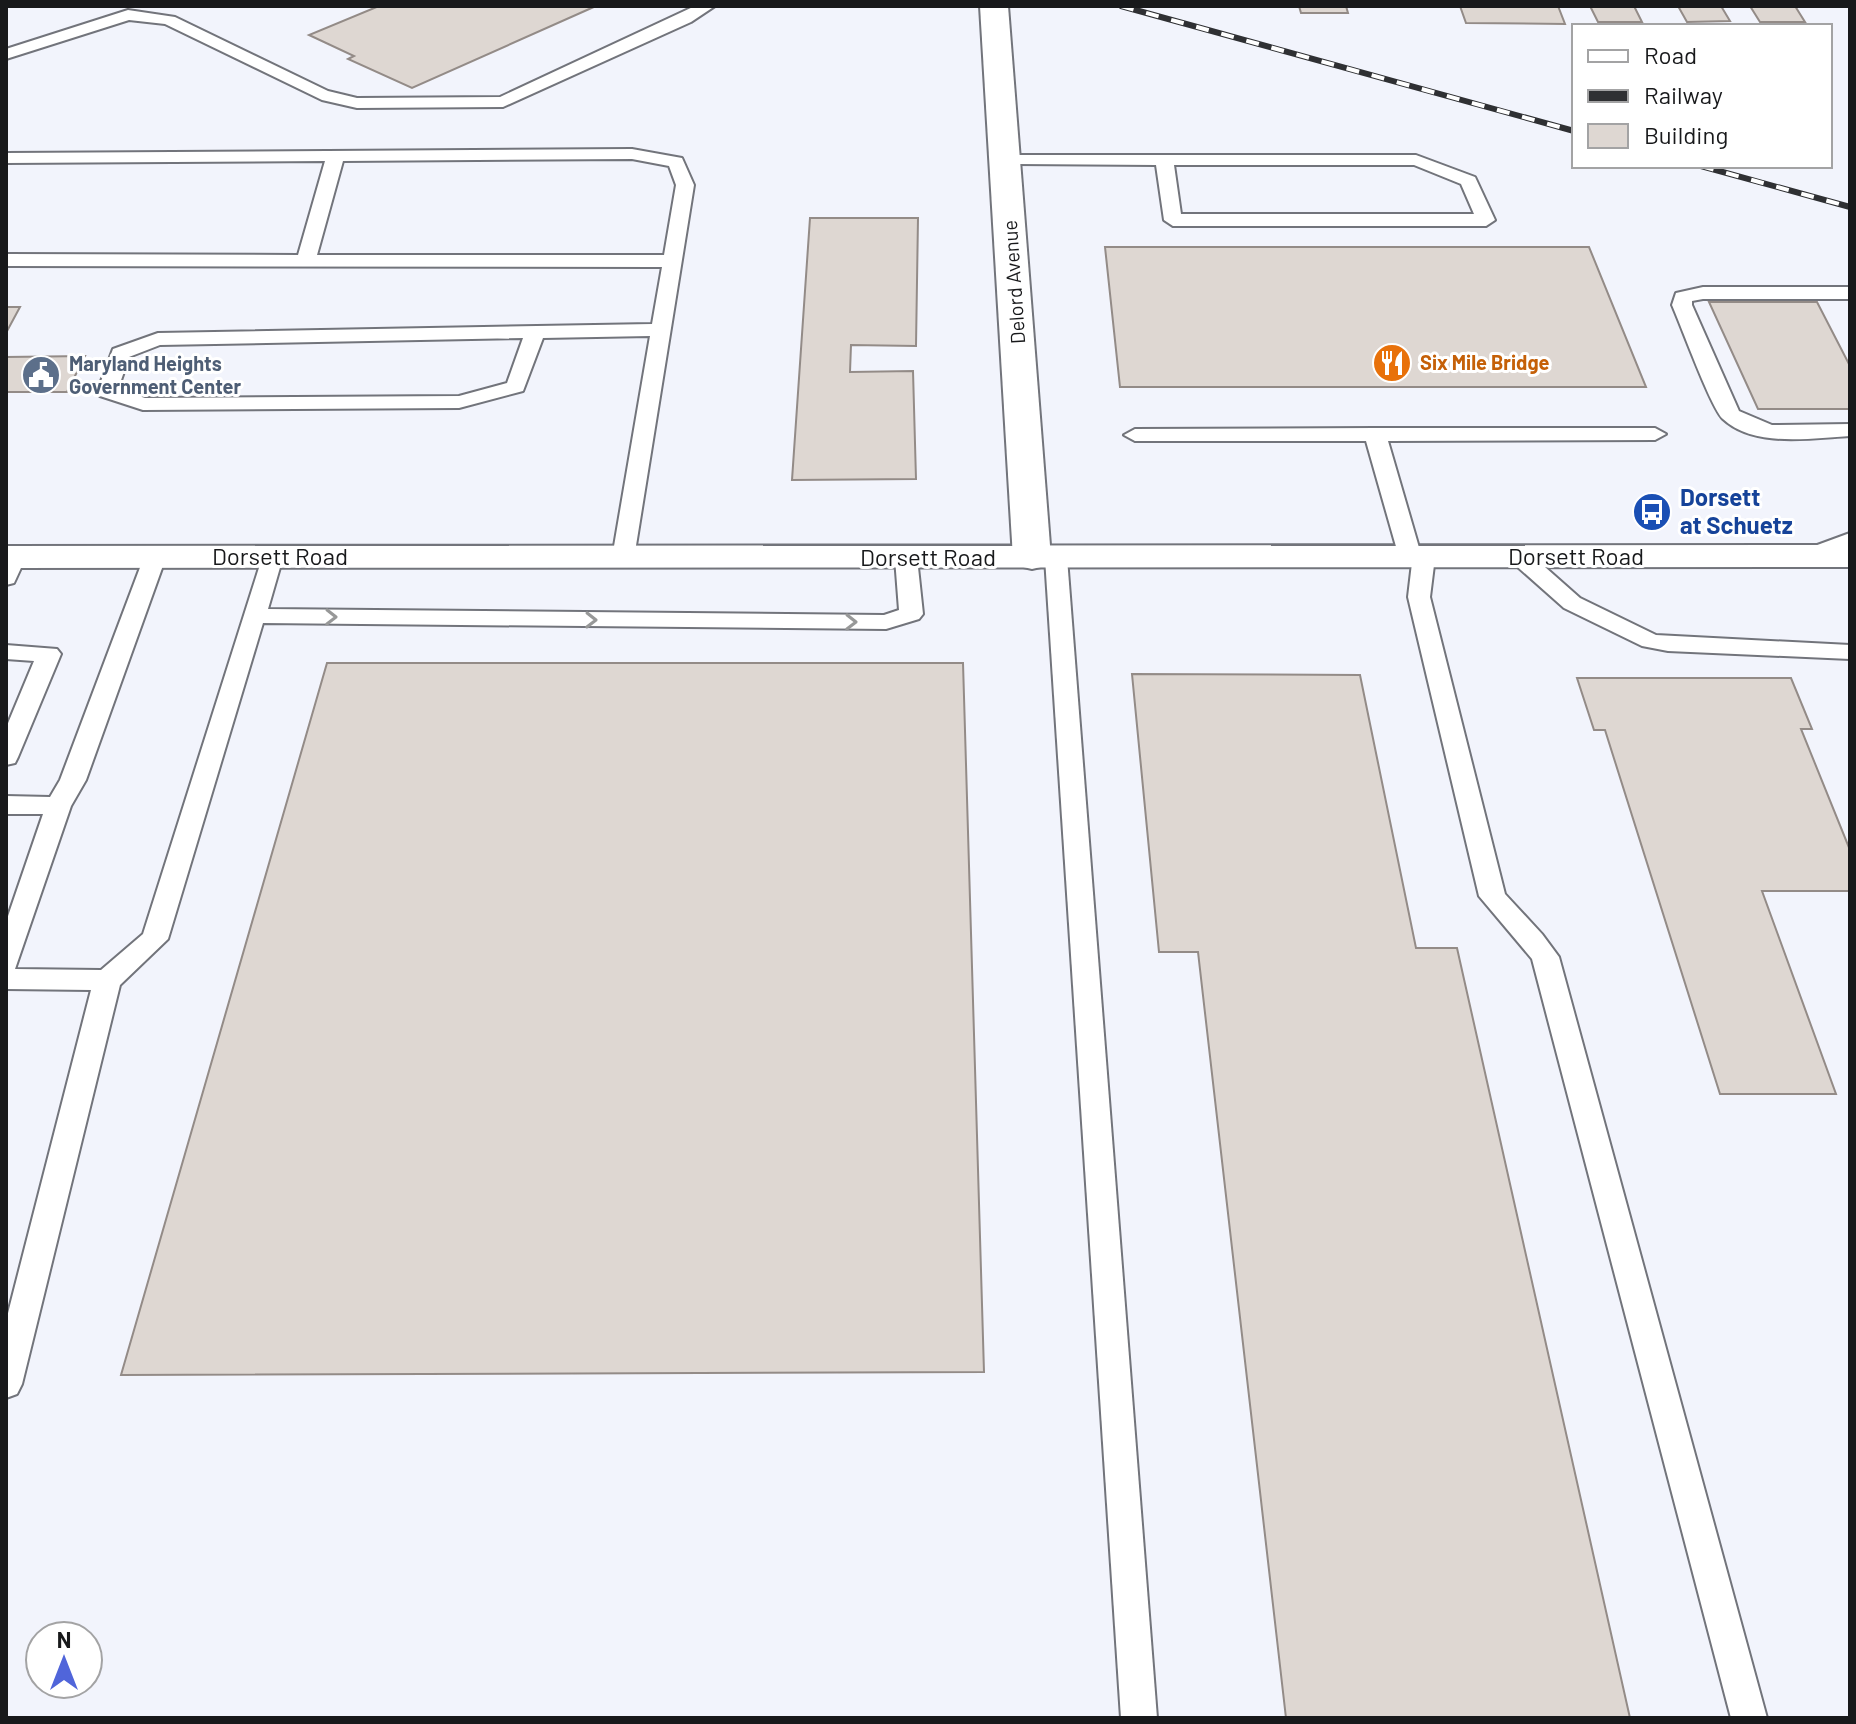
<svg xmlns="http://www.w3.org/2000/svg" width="1856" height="1724" font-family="Barlow,sans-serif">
  <rect width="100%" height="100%" fill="#f2f4fc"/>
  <g fill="#ded7d2" stroke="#938b87" stroke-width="2">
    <path d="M 379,6 L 596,6 L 412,88 L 348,59 L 354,56 L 309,35 Z"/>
    <path d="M 1299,6 L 1346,6 L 1348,13 L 1301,13 Z"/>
    <path d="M 1460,6 L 1558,6 L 1565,24 L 1466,23 Z"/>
    <path d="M 1590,6 L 1634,6 L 1642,22 L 1598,22 Z"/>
    <path d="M 1678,6 L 1721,6 L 1730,21 L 1687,22 Z"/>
    <path d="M 1750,6 L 1795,6 L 1805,22 L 1760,22 Z"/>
    <path d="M 810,218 L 918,218 L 916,346 L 851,345 L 850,372 L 913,371 L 916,479 L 792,480 Z"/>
    <path d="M 1105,247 L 1589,247 L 1646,387 L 1120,387 Z"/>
    <path d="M 1709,302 L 1817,302 L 1850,366 L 1850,409 L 1758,409 Z"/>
    <path d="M 6,307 L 20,307 L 6,333 Z"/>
    <path d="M 85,356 L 67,392 L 6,392 L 6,357 Z"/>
    <path d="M 327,663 L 963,663 L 984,1372 L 121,1375 Z"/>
    <path d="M 1132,674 L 1360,675 L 1416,948 L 1457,948 L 1630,1718 L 1286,1718 L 1198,952 L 1159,952 Z"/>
    <path d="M 1577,678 L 1791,678 L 1812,729 L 1801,729 L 1850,850 L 1850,891 L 1762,891 L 1836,1094 L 1720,1094 L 1605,730 L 1594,730 Z"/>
  </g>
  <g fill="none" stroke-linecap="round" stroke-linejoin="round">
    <defs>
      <g id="service">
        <path d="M 695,6 L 715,6 L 691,22 L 503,107 L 357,108 L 322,100 L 165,24 L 129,20 L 6,59 L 6,49 L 128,10 L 175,17 L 328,91 L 357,98 L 500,97 Z"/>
        <path d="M 632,149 L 682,158 L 694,185 L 634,558 L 631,563 L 615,563 L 612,558 L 650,336 L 543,338 L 523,391 L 459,408 L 143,410 L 100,396 L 97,392 L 113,349 L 158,333 L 652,324 L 662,267 L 6,266 L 6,254 L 298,255 L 325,161 L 6,163 L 6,153 ZM 632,159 L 669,166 L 676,185 L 664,255 L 317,255 L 343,161 ZM 523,338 L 507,383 L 459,396 L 145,398 L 118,389 L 129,357 L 160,345 Z"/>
        <path d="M 1007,155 L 1416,155 L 1475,177 L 1495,220 L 1486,226 L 1173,226 L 1164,220 L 1156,165 L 1001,164 L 998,160 L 1001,156 ZM 1174,165 L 1414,165 L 1461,184 L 1474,214 L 1181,214 Z"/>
        <path d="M 1703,287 L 1850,287 L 1850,299 L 1703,299 L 1692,301 L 1692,305 L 1739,411 L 1772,425 L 1850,424 L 1850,436 C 1812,438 1754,448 1723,419 C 1711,408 1681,325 1672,305 L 1676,293 Z"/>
        <path d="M 1375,428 L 1655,428 L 1666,434 L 1655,440 L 1388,441 L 1420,551 L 1432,552 L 1435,557 L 1430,597 L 1505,894 L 1542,934 L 1559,957 L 1767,1718 L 1731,1718 L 1532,959 L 1479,896 L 1408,597 L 1412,563 L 1402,562 L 1399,557 L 1366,441 L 1135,441 L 1124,435 L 1135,429 Z"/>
        <path d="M 1850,533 L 1850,548 L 1809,563 L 1798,556 L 1801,551 Z"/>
        <path d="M 15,550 L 23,552 L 26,557 L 14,583 L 6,585 L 6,554 Z"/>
        <path d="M 155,550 L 163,552 L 166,557 L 86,780 L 71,806 L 15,969 L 101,970 L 143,934 L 264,552 L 280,552 L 283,557 L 268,609 L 884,615 L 899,610 L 895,558 L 898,553 L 914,553 L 917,558 L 923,614 L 919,619 L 886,629 L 263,623 L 168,939 L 120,985 L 22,1384 L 17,1394 L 6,1398 L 6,1321 L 91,990 L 6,989 L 6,922 L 43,814 L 6,814 L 6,796 L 50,797 L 60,780 L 144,557 L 147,552 Z"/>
        <path d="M 1520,550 L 1528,552 L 1580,598 L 1656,635 L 1850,645 L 1850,659 L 1668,651 L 1642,646 L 1564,608 L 1512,562 L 1509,557 L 1512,552 Z"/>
        <path d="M 1056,551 L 1064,553 L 1067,558 L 1157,1718 L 1121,1718 L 1045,558 L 1048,553 Z"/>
        <path d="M 6,645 L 57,649 L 61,654 L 18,757 L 15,763 L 6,765 L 6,728 L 34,661 L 6,659 Z"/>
      </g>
      <path id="minor" d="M 980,6 L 1008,6 L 1051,558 L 1045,566 L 1032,569 L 1019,566 L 1013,558 Z"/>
      <path id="secondary" d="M 1850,545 L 1850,567 L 6,568 L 6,546 Z"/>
    </defs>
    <use href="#service" stroke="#72747b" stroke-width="4"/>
    <use href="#minor" stroke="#72747b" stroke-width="4"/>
    <use href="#secondary" stroke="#72747b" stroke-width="4"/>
    <use href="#service" fill="#fff" fill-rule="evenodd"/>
    <use href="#minor" fill="#fff" fill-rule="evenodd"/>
    <use href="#secondary" fill="#fff" fill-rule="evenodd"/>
    <defs>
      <g id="rail">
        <path d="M 1121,6 L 1574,131"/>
        <path d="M 1701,166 L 1850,207"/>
      </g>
    </defs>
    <use href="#rail" stroke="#2f3033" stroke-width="6"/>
    <use href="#rail" stroke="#fff" stroke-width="4" stroke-dasharray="13" stroke-linecap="butt"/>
  </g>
  <defs><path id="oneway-chevron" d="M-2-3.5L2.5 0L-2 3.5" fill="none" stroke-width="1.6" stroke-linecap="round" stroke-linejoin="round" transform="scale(2)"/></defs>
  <g stroke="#979898">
    <use href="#oneway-chevron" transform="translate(331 617) rotate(1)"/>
    <use href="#oneway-chevron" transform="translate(591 620) rotate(1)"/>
    <use href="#oneway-chevron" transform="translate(851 622) rotate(1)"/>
  </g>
  <defs>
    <symbol id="restaurant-disc" viewBox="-11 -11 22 22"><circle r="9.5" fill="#e8710a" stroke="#fff"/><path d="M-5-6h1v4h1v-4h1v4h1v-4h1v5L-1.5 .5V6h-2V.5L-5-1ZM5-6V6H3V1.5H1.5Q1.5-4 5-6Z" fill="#fff"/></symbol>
    <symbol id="civic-disc" viewBox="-11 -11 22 22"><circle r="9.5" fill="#5c6f8a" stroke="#fff"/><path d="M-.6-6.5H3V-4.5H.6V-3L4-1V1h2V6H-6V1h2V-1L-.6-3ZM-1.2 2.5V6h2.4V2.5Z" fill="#fff"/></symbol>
    <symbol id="bus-disc" viewBox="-11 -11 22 22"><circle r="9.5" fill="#1a4fb4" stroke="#fff"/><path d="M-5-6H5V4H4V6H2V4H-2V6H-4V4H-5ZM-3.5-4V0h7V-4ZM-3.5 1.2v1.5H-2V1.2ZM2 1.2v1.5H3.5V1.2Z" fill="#fff"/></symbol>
  </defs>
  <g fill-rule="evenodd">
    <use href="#restaurant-disc" x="1370" y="341" width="44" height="44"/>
    <use href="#civic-disc" x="19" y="353" width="44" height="44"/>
    <use href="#bus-disc" x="1630" y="490" width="44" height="44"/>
  </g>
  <g text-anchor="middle" stroke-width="6" stroke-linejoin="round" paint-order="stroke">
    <g font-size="20" fill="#18191b" stroke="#fff">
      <text transform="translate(1014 282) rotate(-94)" y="7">Delord Avenue</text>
    </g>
    <g font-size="20" font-weight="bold" fill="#c56008" stroke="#fff" text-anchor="start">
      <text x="1420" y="370">Six Mile Bridge</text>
    </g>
    <g font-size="20" font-weight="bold" fill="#4e5e75" stroke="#fff" text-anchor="start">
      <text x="69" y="371">Maryland Heights<tspan x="69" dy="23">Government Center</tspan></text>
    </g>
    <g font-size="24" font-weight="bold" fill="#164399" stroke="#fff" text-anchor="start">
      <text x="1680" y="506">Dorsett<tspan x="1680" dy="28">at Schuetz</tspan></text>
    </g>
    <g font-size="24" fill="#18191b" stroke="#fff">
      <text x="280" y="565">Dorsett Road</text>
      <text x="1576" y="565">Dorsett Road</text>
      <text x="928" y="566">Dorsett Road</text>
    </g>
  </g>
  <rect width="1856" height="1724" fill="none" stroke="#18191b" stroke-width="16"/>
  <rect x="1572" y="24" width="260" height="144" fill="#ffffff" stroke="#a3a3a4" stroke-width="2"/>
  <rect x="1588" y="50" width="40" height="12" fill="#ffffff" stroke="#a3a3a4" stroke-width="2"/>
  <text x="1644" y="64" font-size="24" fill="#18191b">Road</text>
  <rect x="1588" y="90" width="40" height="12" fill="#2f3033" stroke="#a3a3a4" stroke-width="2"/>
  <text x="1644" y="104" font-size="24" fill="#18191b">Railway</text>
  <rect x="1588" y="124" width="40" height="24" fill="#ded7d2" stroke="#a3a3a4" stroke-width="2"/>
  <text x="1644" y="144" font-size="24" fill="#18191b">Building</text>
  <g transform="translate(64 1660)"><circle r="38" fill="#ffffff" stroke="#a3a3a4" stroke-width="2"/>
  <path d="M0-6L14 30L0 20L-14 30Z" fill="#5065da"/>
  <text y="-12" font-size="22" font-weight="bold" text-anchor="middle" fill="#18191b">N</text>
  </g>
</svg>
